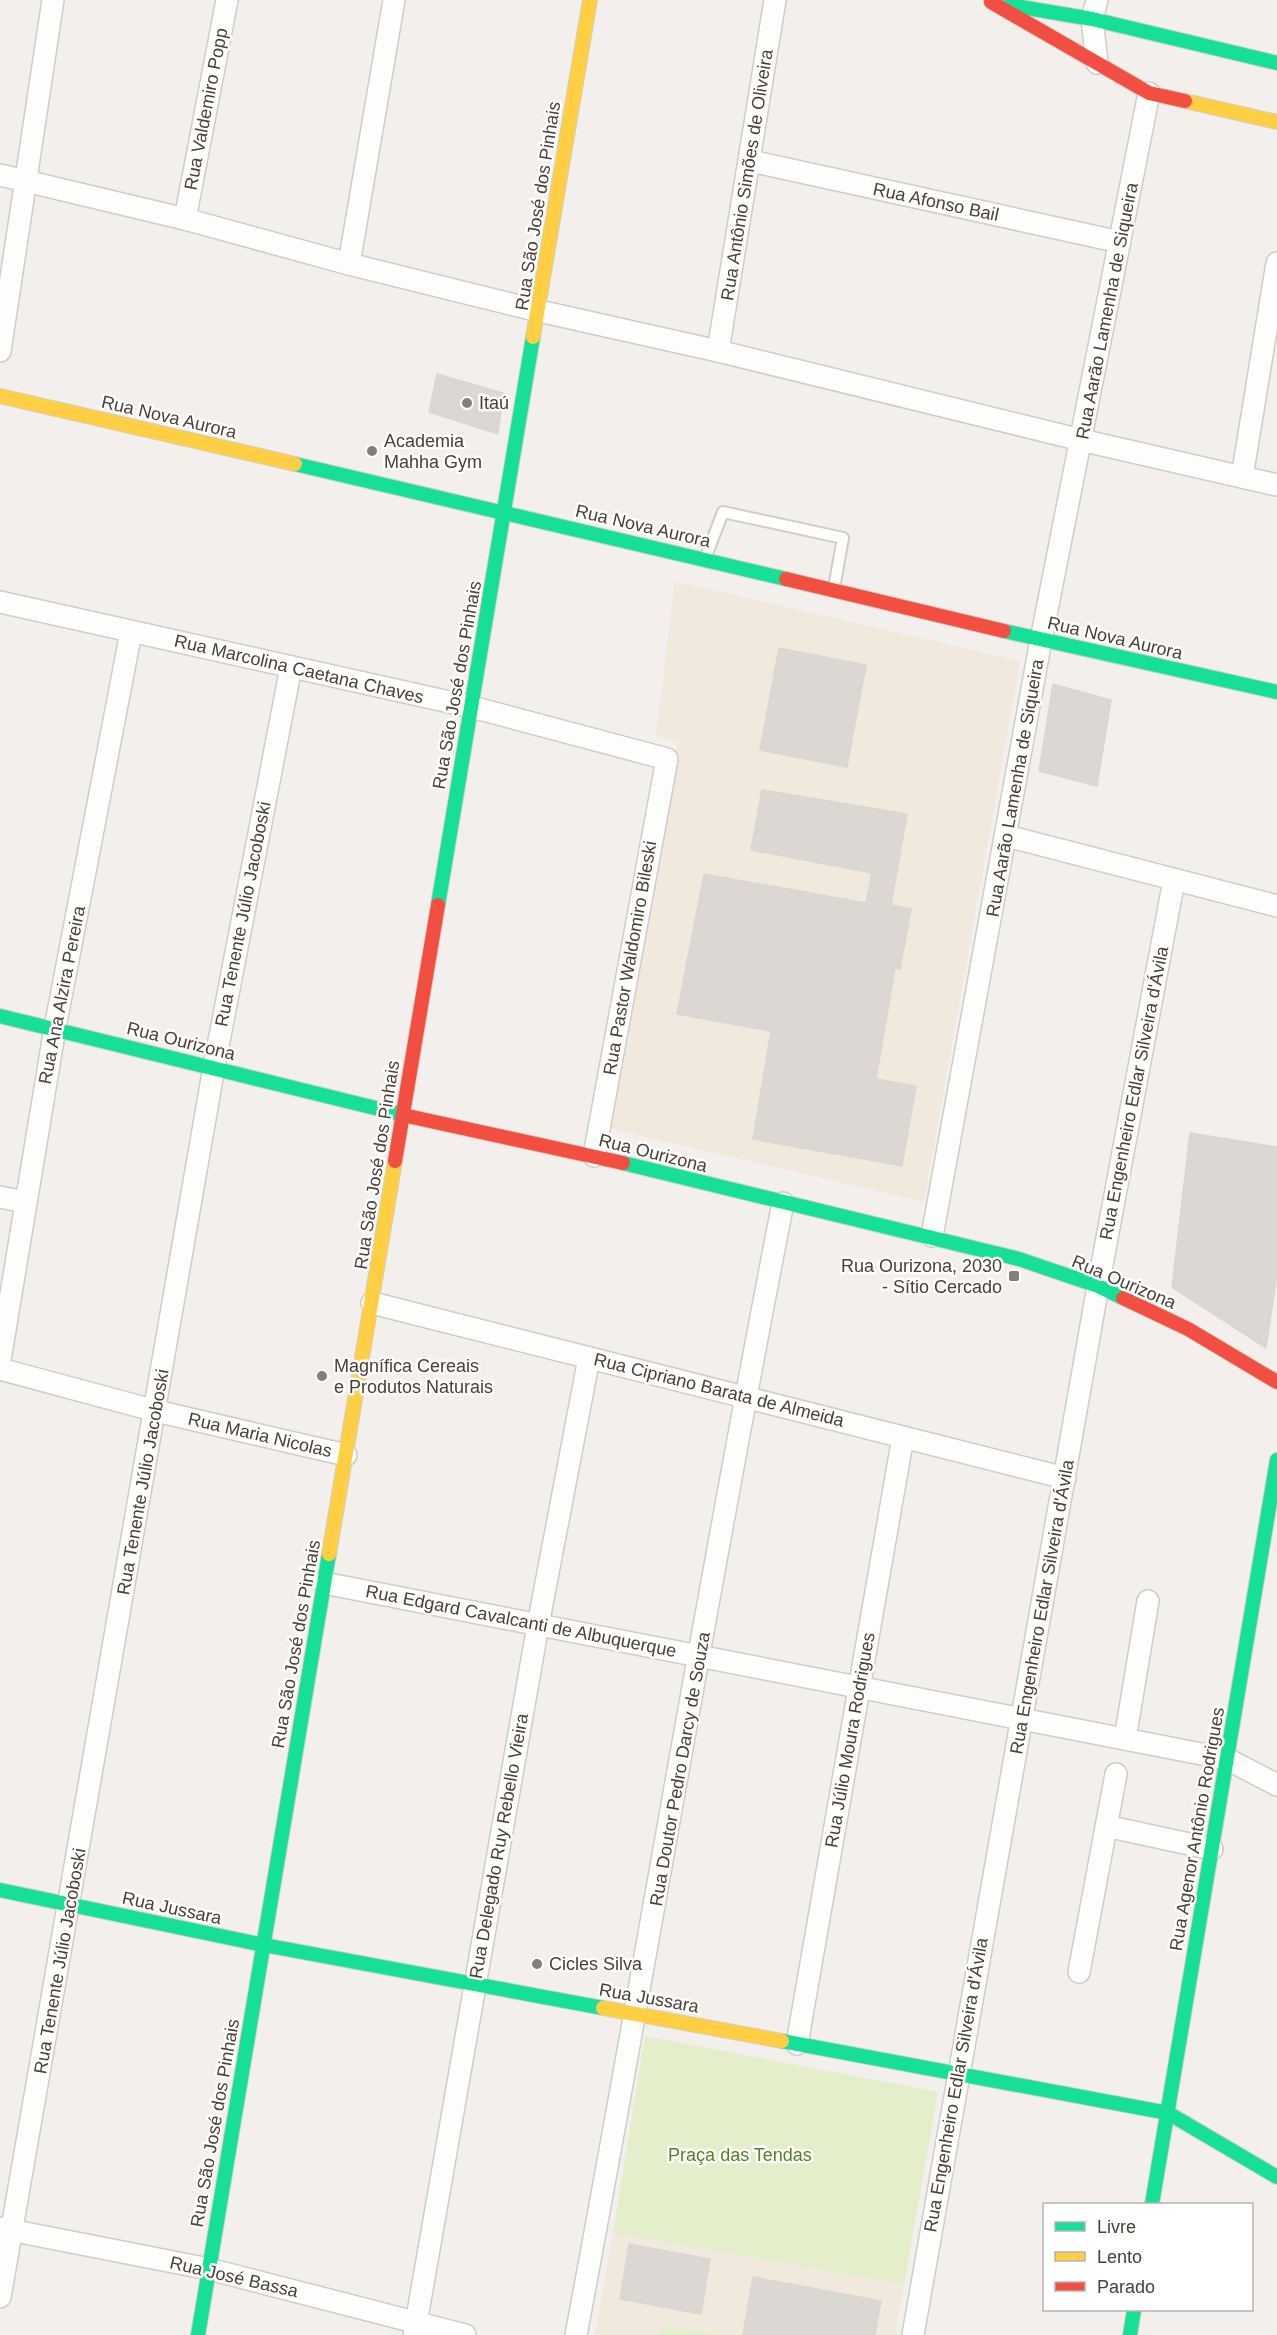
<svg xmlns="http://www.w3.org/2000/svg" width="1277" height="2335" font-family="Helvetica,sans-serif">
  <rect width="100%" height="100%" fill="#f2efec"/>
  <g fill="#f1e9dd">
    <path d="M 675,581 L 1020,661 L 924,1202 L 608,1128 L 678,742 L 656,736 Z"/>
    <path d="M 613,2233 L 904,2284 L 895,2335 L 595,2335 Z"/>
  </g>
  <g fill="#e4eeca">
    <path d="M 645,2036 L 938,2092 L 904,2284 L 613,2233 Z"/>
    <path d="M 662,2325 L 719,2335 L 660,2335 Z"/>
  </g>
  <g fill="#dbd7d2" stroke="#dbd6d1" stroke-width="1.5">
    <path d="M 437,374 L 503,393 L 498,434 L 429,412 Z"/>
    <path d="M 779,648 L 866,665 L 847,767 L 760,750 Z"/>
    <path d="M 1053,684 L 1111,700 L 1097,786 L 1039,771 Z"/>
    <path d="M 762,790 L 907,814 L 891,905 L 911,909 L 900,969 L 895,968 L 876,1079 L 916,1086 L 902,1166 L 753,1139 L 771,1031 L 677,1014 L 704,874 L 866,903 L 872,873 L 751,850 Z"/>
    <path d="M 1190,1133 L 1277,1147 L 1277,1273 L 1266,1348 L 1172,1287 Z"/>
    <path d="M 629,2244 L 710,2259 L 701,2314 L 620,2299 Z"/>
    <path d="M 753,2277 L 881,2301 L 875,2335 L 743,2335 Z"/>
  </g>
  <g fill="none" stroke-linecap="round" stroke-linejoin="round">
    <defs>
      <path id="lane" d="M 705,559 L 723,512 L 843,538 L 834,588"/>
      <g id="street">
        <path d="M 1097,63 L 1092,19 L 1097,0"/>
        <path d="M 751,161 L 1120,242"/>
        <path d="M 0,175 L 185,219 L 349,264 L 539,311 L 718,351 L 1081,440 L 1277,485"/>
        <path d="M 185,219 L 227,0"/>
        <path d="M 349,264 L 394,0"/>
        <path d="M 0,351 L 53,0"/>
        <path d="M 718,351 L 775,0"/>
        <path d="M 1242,477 L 1277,263"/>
        <path d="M 0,602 L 472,707 L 667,759 L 594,1156"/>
        <path d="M 1007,836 L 1277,906"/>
        <path d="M 0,1197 L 25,1202"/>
        <path d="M 932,1236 L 1041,640 L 1149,93"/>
        <path d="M 372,1303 L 1065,1478"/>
        <path d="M 0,1360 L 55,1028 L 131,632"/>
        <path d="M 0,1369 L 156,1411 L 346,1455"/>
        <path d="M 324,1583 L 1227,1759 L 1277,1785"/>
        <path d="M 1125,1739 L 1148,1601"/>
        <path d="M 1106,1826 L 1212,1849"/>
        <path d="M 1079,1972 L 1116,1774"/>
        <path d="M 797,2044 L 903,1437"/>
        <path d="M 0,2228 L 209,2269 L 465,2335"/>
        <path d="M 0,2297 L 214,1067 L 291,667"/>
        <path d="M 414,2335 L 538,1625 L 589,1358"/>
        <path d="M 576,2335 C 647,1958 709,1579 783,1203"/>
        <path d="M 913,2335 L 1098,1286 L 1174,880"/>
      </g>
      <g id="fast">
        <path d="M 1009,5 L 1092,19 L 1277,63"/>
        <path d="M 295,464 L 786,579"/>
        <path d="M 1004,631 L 1277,692"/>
        <path d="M 438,905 L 533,337"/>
        <path d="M 0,1016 L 412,1117"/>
        <path d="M 623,1163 L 1019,1259 L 1098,1286 L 1123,1298"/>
        <path d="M 0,1890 L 264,1945 L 603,2008"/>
        <path d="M 782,2041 L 1168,2113 L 1277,2177"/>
        <path d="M 1152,2204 L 1277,1460"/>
        <path d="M 198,2335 L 329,1554"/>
        <path d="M 1130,2335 L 1134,2310"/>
      </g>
      <g id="slow">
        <path d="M 1185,101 L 1277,122"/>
        <path d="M 533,337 L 590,0"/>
        <path d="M 0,396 L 295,464"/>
        <path d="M 329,1554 L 395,1161"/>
        <path d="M 603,2008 L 782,2041"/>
      </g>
      <g id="jam">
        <path d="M 991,2 L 1149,93 L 1185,101"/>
        <path d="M 786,579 L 1004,631"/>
        <path d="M 412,1117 L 623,1163"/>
        <path d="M 395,1161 L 438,905"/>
        <path d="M 1123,1298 L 1188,1329 L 1277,1382"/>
      </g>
    </defs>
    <use href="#lane" stroke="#d0cdc9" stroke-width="14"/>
    <use href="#street" stroke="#d0cdc9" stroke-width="24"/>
    <use href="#fast" stroke="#d4cdc3" stroke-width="16"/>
    <use href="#slow" stroke="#d4cdc3" stroke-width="16"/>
    <use href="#jam" stroke="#d4cdc3" stroke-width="16"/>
    <use href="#lane" stroke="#fdfdfc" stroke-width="10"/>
    <use href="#street" stroke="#fdfdfc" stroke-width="21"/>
    <use href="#fast" stroke="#16e098" stroke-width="14"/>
    <use href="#slow" stroke="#ffcf43" stroke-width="14"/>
    <use href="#jam" stroke="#f24e42" stroke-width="14"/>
  </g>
  <g fill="#857d76" stroke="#fff" stroke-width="2">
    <circle cx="467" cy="403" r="6"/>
    <circle cx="372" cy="451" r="6"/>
    <rect x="1008" y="1270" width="12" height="12" rx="3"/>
    <circle cx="322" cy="1376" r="6"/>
    <circle cx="537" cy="1964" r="6"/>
  </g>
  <g text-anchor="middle" stroke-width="5" stroke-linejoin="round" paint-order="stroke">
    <g font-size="18" fill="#4a4036" stroke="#fff">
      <text transform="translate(206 109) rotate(-79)" y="6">Rua Valdemiro Popp</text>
      <text transform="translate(747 175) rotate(-81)" y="6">Rua Antônio Simões de Oliveira</text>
      <text transform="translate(936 202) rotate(12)" y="6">Rua Afonso Bail</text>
      <text transform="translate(538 206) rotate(-81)" y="6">Rua São José dos Pinhais</text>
      <text transform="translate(1107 311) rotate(-79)" y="6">Rua Aarão Lamenha de Siqueira</text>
      <text transform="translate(169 417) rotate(13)" y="6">Rua Nova Aurora</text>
      <text transform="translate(643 526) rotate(13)" y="6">Rua Nova Aurora</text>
      <text transform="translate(1115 638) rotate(13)" y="6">Rua Nova Aurora</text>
      <text transform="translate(299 669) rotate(13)" y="6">Rua Marcolina Caetana Chaves</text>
      <text transform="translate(457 685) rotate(-80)" y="6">Rua São José dos Pinhais</text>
      <text transform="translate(1015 788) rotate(-80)" y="6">Rua Aarão Lamenha de Siqueira</text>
      <text transform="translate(243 914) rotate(-79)" y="6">Rua Tenente Júlio Jacoboski</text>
      <text transform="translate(630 958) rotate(-80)" y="6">Rua Pastor Waldomiro Bileski</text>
      <text transform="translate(62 995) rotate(-79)" y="6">Rua Ana Alzira Pereira</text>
      <text transform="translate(181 1041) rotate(14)" y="6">Rua Ourizona</text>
      <text transform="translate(1134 1093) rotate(-79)" y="6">Rua Engenheiro Edlar Silveira d'Ávila</text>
      <text transform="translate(653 1153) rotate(14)" y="6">Rua Ourizona</text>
      <text transform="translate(377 1165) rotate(-81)" y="6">Rua São José dos Pinhais</text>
      <text transform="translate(1124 1282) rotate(23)" y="6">Rua Ourizona</text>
      <text transform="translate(719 1390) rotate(14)" y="6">Rua Cipriano Barata de Almeida</text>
      <text transform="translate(260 1435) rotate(13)" y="6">Rua Maria Nicolas</text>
      <text transform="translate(143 1482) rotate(-80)" y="6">Rua Tenente Júlio Jacoboski</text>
      <text transform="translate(1042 1607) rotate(-80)" y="6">Rua Engenheiro Edlar Silveira d'Ávila</text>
      <text transform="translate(521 1621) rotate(11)" y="6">Rua Edgard Cavalcanti de Albuquerque</text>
      <text transform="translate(296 1644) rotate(-80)" y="6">Rua São José dos Pinhais</text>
      <text transform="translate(850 1740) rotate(-80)" y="6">Rua Júlio Moura Rodrigues</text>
      <text transform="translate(680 1769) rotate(-80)" y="6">Rua Doutor Pedro Darcy de Souza</text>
      <text transform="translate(1197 1829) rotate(-80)" y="6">Rua Agenor Antônio Rodrigues</text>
      <text transform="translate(499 1846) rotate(-80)" y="6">Rua Delegado Ruy Rebello Vieira</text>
      <text transform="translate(172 1908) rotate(12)" y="6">Rua Jussara</text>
      <text transform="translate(60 1961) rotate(-80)" y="6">Rua Tenente Júlio Jacoboski</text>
      <text transform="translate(649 1998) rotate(10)" y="6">Rua Jussara</text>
      <text transform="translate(956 2085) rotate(-80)" y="6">Rua Engenheiro Edlar Silveira d'Ávila</text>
      <text transform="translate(215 2123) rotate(-80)" y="6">Rua São José dos Pinhais</text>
      <text transform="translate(234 2277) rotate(13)" y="6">Rua José Bassa</text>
    </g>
    <g font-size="18" fill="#4a4036" stroke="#fff" text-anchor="start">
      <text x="479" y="409">Itaú</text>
      <text x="384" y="447">Academia<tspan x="384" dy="21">Mahha Gym</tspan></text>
      <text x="1002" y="1272" text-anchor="end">Rua Ourizona, 2030<tspan x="1002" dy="21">- Sítio Cercado</tspan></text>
      <text x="334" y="1372">Magnífica Cereais<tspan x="334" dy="21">e Produtos Naturais</tspan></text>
      <text x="549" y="1970">Cicles Silva</text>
    </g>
    <g font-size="18" fill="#538323" stroke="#fff">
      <text x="740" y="2161">Praça das Tendas</text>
    </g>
  </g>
  <rect x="1043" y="2203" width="210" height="108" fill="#ffffff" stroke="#b7b3af" stroke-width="1.5"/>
  <rect x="1055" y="2222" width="30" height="9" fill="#16e098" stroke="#b7b3af" stroke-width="1.5"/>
  <text x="1097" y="2233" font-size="18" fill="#4a4036">Livre</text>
  <rect x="1055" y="2252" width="30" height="9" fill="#ffcf43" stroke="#b7b3af" stroke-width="1.5"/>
  <text x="1097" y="2263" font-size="18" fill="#4a4036">Lento</text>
  <rect x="1055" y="2282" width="30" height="9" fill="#f24e42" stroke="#b7b3af" stroke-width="1.5"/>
  <text x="1097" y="2293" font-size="18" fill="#4a4036">Parado</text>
</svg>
